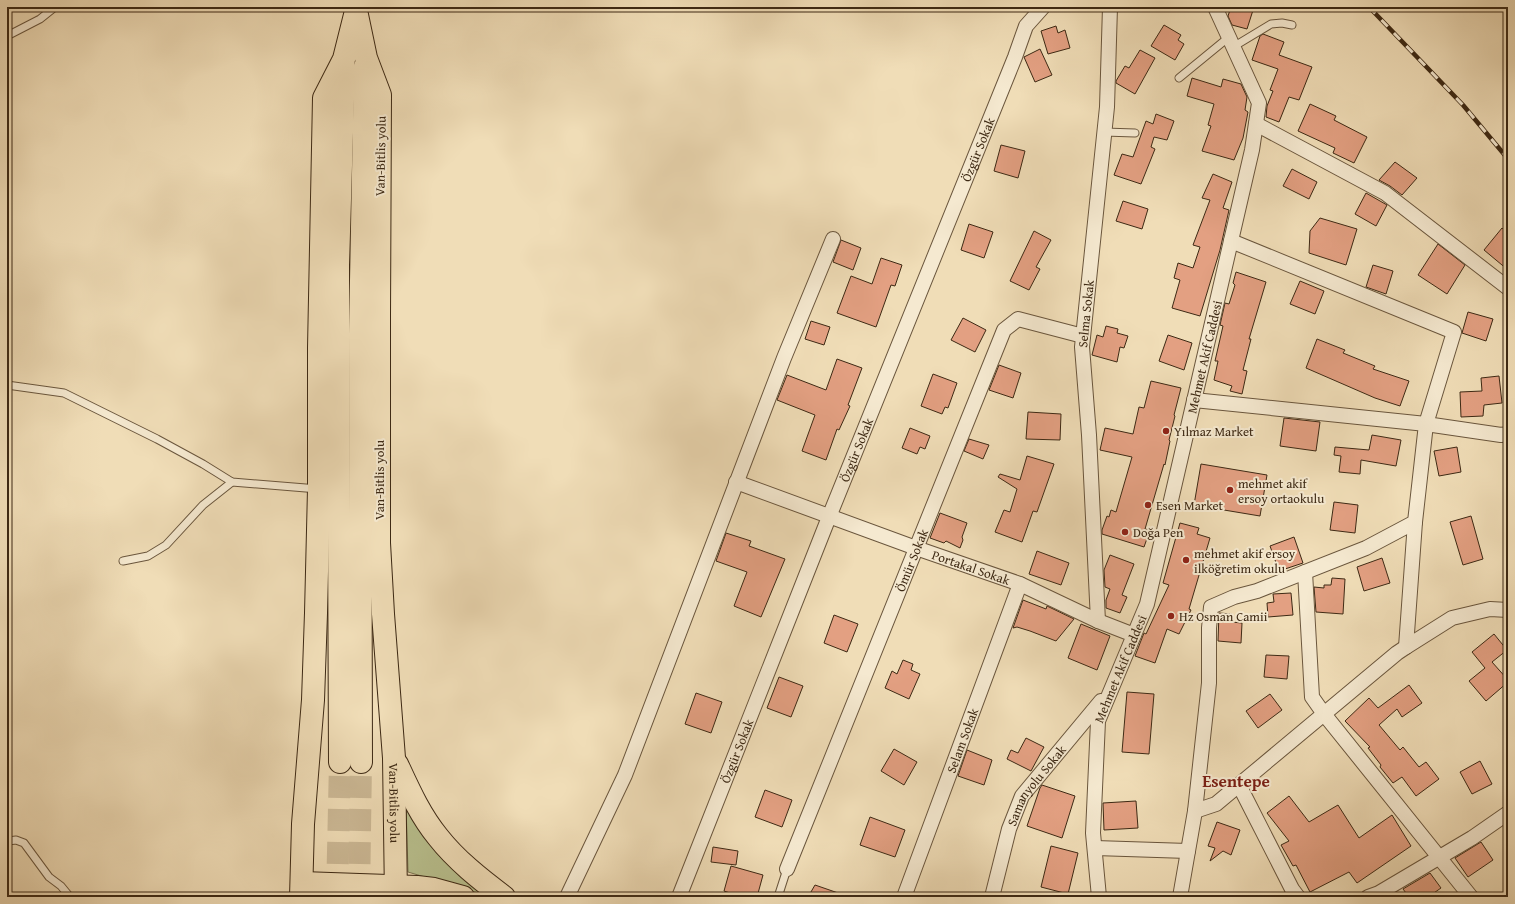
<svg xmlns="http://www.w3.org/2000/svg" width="1515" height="904" font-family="'Gentium Book Plus',serif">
  <rect width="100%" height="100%" fill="#f0ddb7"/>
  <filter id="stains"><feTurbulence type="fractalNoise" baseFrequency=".005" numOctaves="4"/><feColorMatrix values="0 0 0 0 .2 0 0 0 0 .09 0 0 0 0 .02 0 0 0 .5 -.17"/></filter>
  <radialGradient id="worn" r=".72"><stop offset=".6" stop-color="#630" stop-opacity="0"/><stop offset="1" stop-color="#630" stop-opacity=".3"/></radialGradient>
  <path fill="#b9c18f" stroke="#7b7552" d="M 406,804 L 488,896 L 408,872 Z"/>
  <g fill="#e3a082" stroke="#3d2914">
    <path d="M 1231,7 L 1254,7 L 1247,29 L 1232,25 L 1228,16 Z"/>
    <path d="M 1164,25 L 1181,35 L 1178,40 L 1184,44 L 1175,60 L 1151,46 Z"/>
    <path d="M 1056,26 L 1058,33 L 1065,30 L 1070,48 L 1048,54 L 1041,31 Z"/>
    <path d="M 1263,34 L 1284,42 L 1279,55 L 1312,67 L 1299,100 L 1289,97 L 1279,122 L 1266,117 L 1267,106 L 1273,91 L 1270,90 L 1278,69 L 1252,60 L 1260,36 Z"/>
    <path d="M 1040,49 L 1052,75 L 1035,82 L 1024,57 Z"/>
    <path d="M 1140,50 L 1155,58 L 1135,94 L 1116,83 L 1116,81 L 1125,66 L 1129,68 Z"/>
    <path d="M 1192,78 L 1221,87 L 1223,79 L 1241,84 L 1247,97 L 1245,110 L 1248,112 L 1243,138 L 1234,160 L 1202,151 L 1211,126 L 1208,125 L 1214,104 L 1187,96 Z"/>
    <path d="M 1310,104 L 1336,116 L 1334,120 L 1367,137 L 1354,163 L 1333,153 L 1335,148 L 1298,131 Z"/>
    <path d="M 1156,114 L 1174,121 L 1167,140 L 1154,137 L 1151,147 L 1155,149 L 1141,184 L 1114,175 L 1122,154 L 1133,157 L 1146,121 L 1153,124 Z"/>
    <path d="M 1001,145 L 1025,151 L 1018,178 L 994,171 Z"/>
    <path d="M 1395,162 L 1417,178 L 1402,195 L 1390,186 L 1379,180 Z"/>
    <path d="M 1292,169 L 1317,182 L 1309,199 L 1283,186 Z"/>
    <path d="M 1213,174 L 1232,182 L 1223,208 L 1229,210 L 1220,250 L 1200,316 L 1172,308 L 1180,280 L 1174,278 L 1178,263 L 1193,268 L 1200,247 L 1193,245 L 1210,200 L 1202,198 Z"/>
    <path d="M 1366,193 L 1387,205 L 1376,226 L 1355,214 Z"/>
    <path d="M 1123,201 L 1148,209 L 1142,229 L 1116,221 Z"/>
    <path d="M 1320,218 L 1357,229 L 1346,265 L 1309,253 L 1310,231 Z"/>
    <path d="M 969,224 L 993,232 L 984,258 L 961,250 Z"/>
    <path d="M 1502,228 L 1508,233 L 1508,270 L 1484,250 Z"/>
    <path d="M 1034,231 L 1051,240 L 1036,267 L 1040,269 L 1029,290 L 1010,281 Z"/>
    <path d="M 841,240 L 861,248 L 853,270 L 833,262 Z"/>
    <path d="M 1438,244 L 1465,265 L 1447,294 L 1418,275 Z"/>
    <path d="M 881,258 L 902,265 L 895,286 L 891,285 L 876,327 L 837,313 L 851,276 L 872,284 Z"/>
    <path d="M 1373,265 L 1393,271 L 1386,294 L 1366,287 Z"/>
    <path d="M 1236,272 L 1266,282 L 1249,339 L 1251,339 L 1243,370 L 1247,371 L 1242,394 L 1230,391 L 1232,386 L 1214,380 L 1218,361 L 1215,361 L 1223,326 L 1220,325 L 1225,303 L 1229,304 L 1235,285 L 1233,283 Z"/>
    <path d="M 1300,281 L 1324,291 L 1315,314 L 1290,304 Z"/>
    <path d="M 1468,312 L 1493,319 L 1486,341 L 1462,333 Z"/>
    <path d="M 963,318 L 986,330 L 975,352 L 951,340 Z"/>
    <path d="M 811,321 L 830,327 L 824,345 L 805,339 Z"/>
    <path d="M 1106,326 L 1118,329 L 1117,333 L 1128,336 L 1124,348 L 1120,347 L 1117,362 L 1092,355 L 1097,335 L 1103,337 Z"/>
    <path d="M 1168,335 L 1192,343 L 1184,370 L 1159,361 Z"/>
    <path d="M 1317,339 L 1345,350 L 1343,353 L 1375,366 L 1373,369 L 1409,381 L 1400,406 L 1375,398 L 1306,368 Z"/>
    <path d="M 837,359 L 862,368 L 848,405 L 850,406 L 839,430 L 837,429 L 826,460 L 802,451 L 815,415 L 777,400 L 787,375 L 826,390 Z"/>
    <path d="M 999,365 L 1021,373 L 1013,398 L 989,390 Z"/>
    <path d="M 933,374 L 957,383 L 948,408 L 945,407 L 942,414 L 921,406 Z"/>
    <path d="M 1499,376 L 1502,403 L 1484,405 L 1483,416 L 1461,417 L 1460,392 L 1482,391 L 1481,378 Z"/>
    <path d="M 1151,381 L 1181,388 L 1174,415 L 1175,416 L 1169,440 L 1170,441 L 1165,465 L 1164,464 L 1145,529 L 1150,530 L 1144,547 L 1102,534 L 1102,530 L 1107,516 L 1109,517 L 1111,510 L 1116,512 L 1132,457 L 1100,450 L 1105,428 L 1133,434 L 1139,407 L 1144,408 Z"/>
    <path d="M 1028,412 L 1061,414 L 1060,440 L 1026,439 Z"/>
    <path d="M 1284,418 L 1320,422 L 1316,451 L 1280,446 Z"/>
    <path d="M 910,428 L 930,436 L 925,449 L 920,447 L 917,454 L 902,448 Z"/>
    <path d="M 1372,435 L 1401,440 L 1396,466 L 1361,460 L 1360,474 L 1339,472 L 1341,456 L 1334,455 L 1335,447 L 1369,450 Z"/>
    <path d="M 969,439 L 989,445 L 983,459 L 964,451 Z"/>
    <path d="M 1457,447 L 1461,472 L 1439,476 L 1434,451 Z"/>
    <path d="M 1027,456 L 1054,464 L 1037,512 L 1033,511 L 1022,542 L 995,532 L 1004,510 L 1010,512 L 1017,489 L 998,477 L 1000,474 L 1020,480 Z"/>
    <path d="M 1201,464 L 1267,475 L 1260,516 L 1194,505 Z"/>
    <path d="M 1334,502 L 1358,505 L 1355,533 L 1330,530 Z"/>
    <path d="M 940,513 L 967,523 L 962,537 L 963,540 L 960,548 L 946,541 L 944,543 L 930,538 Z"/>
    <path d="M 1471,516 L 1483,559 L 1463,565 L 1450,522 Z"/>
    <path d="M 1180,523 L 1199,528 L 1197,534 L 1210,538 L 1189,609 L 1191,610 L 1179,634 L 1167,629 L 1155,663 L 1135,656 L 1144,633 L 1146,634 L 1169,585 L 1163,583 Z"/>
    <path d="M 726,533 L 751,541 L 749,546 L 785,559 L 761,617 L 734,606 L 747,572 L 716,561 Z"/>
    <path d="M 1294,537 L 1303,563 L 1279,571 L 1270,546 Z"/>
    <path d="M 1037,551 L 1069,563 L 1061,585 L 1029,574 Z"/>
    <path d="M 1110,555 L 1134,564 L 1122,595 L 1127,597 L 1120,613 L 1106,608 L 1106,600 L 1110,589 L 1105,587 L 1104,570 Z"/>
    <path d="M 1382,558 L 1390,583 L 1364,591 L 1357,567 Z"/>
    <path d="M 1332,578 L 1345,579 L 1343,614 L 1316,612 L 1314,587 L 1324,588 L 1324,585 L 1331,585 Z"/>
    <path d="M 1291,593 L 1293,615 L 1268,617 L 1267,603 L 1274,602 L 1273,594 Z"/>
    <path d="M 1023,600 L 1046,609 L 1047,606 L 1074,619 L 1056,641 L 1030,631 L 1017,627 L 1013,628 Z"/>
    <path d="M 1219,613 L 1232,614 L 1231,622 L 1242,623 L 1241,643 L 1218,641 Z"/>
    <path d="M 834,615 L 858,624 L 847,652 L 824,643 Z"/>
    <path d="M 1081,624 L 1110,636 L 1097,670 L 1068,658 Z"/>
    <path d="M 1494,634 L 1507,650 L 1492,662 L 1508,680 L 1508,682 L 1486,701 L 1469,681 L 1485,668 L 1472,652 Z"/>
    <path d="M 1266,655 L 1289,656 L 1287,679 L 1264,677 Z"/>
    <path d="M 903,660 L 913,664 L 911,670 L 920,674 L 909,699 L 885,688 L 892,671 L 897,674 Z"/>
    <path d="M 779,677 L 803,686 L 791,717 L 767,708 Z"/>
    <path d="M 1409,685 L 1422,703 L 1402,717 L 1397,709 L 1379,725 L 1400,750 L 1403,747 L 1419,767 L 1426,762 L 1439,779 L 1416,796 L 1402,777 L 1393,783 L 1380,767 L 1381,765 L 1368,748 L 1370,747 L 1345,721 L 1369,698 L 1378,708 Z"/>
    <path d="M 1127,692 L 1154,694 L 1149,754 L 1122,752 Z"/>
    <path d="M 696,693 L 722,702 L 711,733 L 685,724 Z"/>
    <path d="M 1270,694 L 1282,710 L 1258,728 L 1246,711 Z"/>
    <path d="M 1026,738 L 1044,747 L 1031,771 L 1007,759 L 1011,750 L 1018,753 Z"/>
    <path d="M 894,749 L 917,762 L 904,785 L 881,771 Z"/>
    <path d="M 967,750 L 992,760 L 984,785 L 958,776 Z"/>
    <path d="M 1480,761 L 1492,784 L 1472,794 L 1460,772 Z"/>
    <path d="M 1042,785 L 1075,796 L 1062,838 L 1027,826 L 1040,788 Z"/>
    <path d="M 765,790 L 792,800 L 782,827 L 755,817 Z"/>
    <path d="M 1289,796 L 1309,822 L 1338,805 L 1359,838 L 1392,815 L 1411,846 L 1357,883 L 1349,872 L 1310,892 L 1296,865 L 1293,866 L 1281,845 L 1289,841 L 1267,813 Z"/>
    <path d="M 1136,801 L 1138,828 L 1104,830 L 1103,803 Z"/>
    <path d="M 870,817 L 905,830 L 895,857 L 860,845 Z"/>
    <path d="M 1217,822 L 1240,830 L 1231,855 L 1223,851 L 1210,861 L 1215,848 L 1208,846 Z"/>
    <path d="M 1481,842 L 1493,860 L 1468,877 L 1455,858 Z"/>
    <path d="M 1051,846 L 1078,853 L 1068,894 L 1041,887 Z"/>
    <path d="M 713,847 L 738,851 L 736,865 L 711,862 Z"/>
    <path d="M 731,866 L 763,875 L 757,897 L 735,897 L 736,895 L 724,891 Z"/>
    <path d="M 1430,873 L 1441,888 L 1428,897 L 1409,897 L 1403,889 Z"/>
    <path d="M 815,885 L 844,895 L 844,897 L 808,897 Z"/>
  </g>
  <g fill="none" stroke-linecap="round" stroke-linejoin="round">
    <g stroke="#ccb996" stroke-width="22" stroke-dasharray="22 11" stroke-linecap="butt">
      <path d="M 337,897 L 340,762"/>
      <path d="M 359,897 L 361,762"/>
    </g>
    <defs>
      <g id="service">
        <path d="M 7,36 L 40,19 L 55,7"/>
        <path d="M 1233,47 L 1271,24 L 1282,23 L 1292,25"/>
        <path d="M 1179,78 L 1229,37"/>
        <path d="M 1104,132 L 1135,133"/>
        <path d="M 7,385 L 64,393 L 157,439 L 203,464 L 232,482 L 318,489"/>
        <path d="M 123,561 L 148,556 L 166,545 L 203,505 L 232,482"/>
        <path d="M 8,841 L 16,840 L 24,843 L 49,877 L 61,886 L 70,897"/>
        <path d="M 778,897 L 787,869"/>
      </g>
      <g id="minor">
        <path d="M 1256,124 L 1385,193 L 1508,288"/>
        <path d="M 1194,400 L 1426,424 L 1501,435 L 1508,434"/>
        <path id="s1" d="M 736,482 L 916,548 L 1020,584 L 1098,621 L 1134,635"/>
        <path d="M 1305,572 L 1312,697 L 1324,714 L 1471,897"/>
        <path id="s2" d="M 1098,621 L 1089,435 L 1082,347 L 1107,107 L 1110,7"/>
        <path d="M 1406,647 L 1415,522"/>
        <path d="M 1239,785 L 1292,889 L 1298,897"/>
        <path d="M 1195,811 L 1216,804 L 1397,653 L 1406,647 L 1452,618 L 1490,609 L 1508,610"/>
        <path d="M 1095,848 L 1188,851"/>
        <path id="s3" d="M 787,869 L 1004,330 L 1018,319 L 1083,336"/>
        <path d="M 567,897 L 625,775 L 784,358 L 833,239"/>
        <path id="s4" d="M 679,897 L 829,517 L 1015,57 L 1026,26 L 1043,7"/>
        <path id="s5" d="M 904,897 L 1020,584"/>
        <path id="s6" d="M 992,897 L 1009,829 L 1022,796 L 1101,701"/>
        <path id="s7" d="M 1099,897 L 1093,833 L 1098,721 L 1147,604 L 1252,150 L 1259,103 L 1215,7"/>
        <path d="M 1180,897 L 1195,811 L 1209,683 L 1209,628 L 1211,607 L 1234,597 L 1257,591 L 1366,548 L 1415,522 L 1426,424 L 1454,332 L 1231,241"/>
        <path d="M 1368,897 L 1379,893 L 1472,838 L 1508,813"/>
      </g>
      <g id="trunk">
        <path id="s8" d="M 357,15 L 366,58 L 380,95 L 379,315 L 379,543 L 383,614 L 394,758 L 396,897"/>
        <path d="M 340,762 L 338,265 L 344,66"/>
        <path d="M 361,762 L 360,334 L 365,67"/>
        <path d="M 397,764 C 409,790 420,815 438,837 C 456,860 480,879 504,897"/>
        <path d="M 302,883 L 417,887 L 434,889 L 463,897"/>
        <path d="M 301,897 L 303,824 L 313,700 L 316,613 L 319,489 L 319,348 L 324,98 L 344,59 L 357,7"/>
      </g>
    </defs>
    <use href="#service" stroke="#6a563d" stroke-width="9"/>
    <use href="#minor" stroke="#6a563d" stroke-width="16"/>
    <use href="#trunk" stroke="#3d2914" stroke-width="24"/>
    <use href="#service" stroke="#f5e9d0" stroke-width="7"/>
    <use href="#minor" stroke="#f5e9d0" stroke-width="14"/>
    <use href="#trunk" stroke="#f0ddb7" stroke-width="22"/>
    <defs>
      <path id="rail" d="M 1369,7 L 1463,105 L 1508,159"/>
    </defs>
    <use href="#rail" stroke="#3d2914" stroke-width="4.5"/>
    <use href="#rail" stroke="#f5e9d0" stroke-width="3" stroke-dasharray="9" stroke-linecap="butt"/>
  </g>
  <g fill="#8f2418" stroke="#f5e9d0" stroke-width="1.5">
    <circle cx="1166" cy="431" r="4"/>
    <circle cx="1230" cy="490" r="4"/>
    <circle cx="1148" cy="505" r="4"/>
    <circle cx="1125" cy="532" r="4"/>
    <circle cx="1186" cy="560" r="4"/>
    <circle cx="1171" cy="616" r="4"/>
  </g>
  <g text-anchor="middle" stroke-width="4" stroke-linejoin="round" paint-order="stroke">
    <g font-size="13" fill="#3d2914" stroke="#f5e9d0">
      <text dy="5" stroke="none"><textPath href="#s4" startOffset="805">Özgür Sokak</textPath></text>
      <text transform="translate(380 156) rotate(-89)" y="5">Van-Bitlis yolu</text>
      <text dy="5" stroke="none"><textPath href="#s2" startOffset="308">Selma Sokak</textPath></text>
      <text dy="5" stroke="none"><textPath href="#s7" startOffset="557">Mehmet Akif Caddesi</textPath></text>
      <text dy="5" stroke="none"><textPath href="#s4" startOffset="481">Özgür Sokak</textPath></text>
      <text transform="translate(379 480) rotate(-90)" y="5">Van-Bitlis yolu</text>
      <text dy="5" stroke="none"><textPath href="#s3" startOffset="333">Ömür Sokak</textPath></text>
      <text dy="5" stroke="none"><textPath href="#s1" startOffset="250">Portakal Sokak</textPath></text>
      <text dy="5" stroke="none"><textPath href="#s7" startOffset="233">Mehmet Akif Caddesi</textPath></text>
      <text dy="5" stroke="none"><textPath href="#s5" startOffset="167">Selam Sokak</textPath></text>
      <text dy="5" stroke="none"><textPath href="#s4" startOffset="157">Özgür Sokak</textPath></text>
      <text dy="5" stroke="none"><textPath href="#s6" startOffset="122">Samanyolu Sokak</textPath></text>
      <text dy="5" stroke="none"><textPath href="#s8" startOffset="792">Van-Bitlis yolu</textPath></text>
    </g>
    <g font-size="13" fill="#3d2914" stroke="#f5e9d0" text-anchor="start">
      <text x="1174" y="436">Yılmaz Market</text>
      <text x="1238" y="488">mehmet akif<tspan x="1238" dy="15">ersoy ortaokulu</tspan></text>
      <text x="1156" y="510">Esen Market</text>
      <text x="1133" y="537">Doğa Pen</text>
      <text x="1194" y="558">mehmet akif ersoy<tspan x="1194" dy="15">ilköğretim okulu</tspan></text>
      <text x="1179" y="621">Hz Osman Camii</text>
    </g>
    <g font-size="17" font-weight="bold" fill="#7a1f14" stroke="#f5e9d0">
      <text x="1236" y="787">Esentepe</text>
    </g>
  </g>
  <rect width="1515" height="904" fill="none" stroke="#f0ddb7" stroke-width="24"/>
  <rect x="8" y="8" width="1499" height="888" fill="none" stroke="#3d2914" stroke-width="2"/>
  <rect x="12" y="12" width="1491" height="880" fill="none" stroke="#3d2914"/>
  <rect width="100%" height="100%" filter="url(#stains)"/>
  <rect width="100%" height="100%" fill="url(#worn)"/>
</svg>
